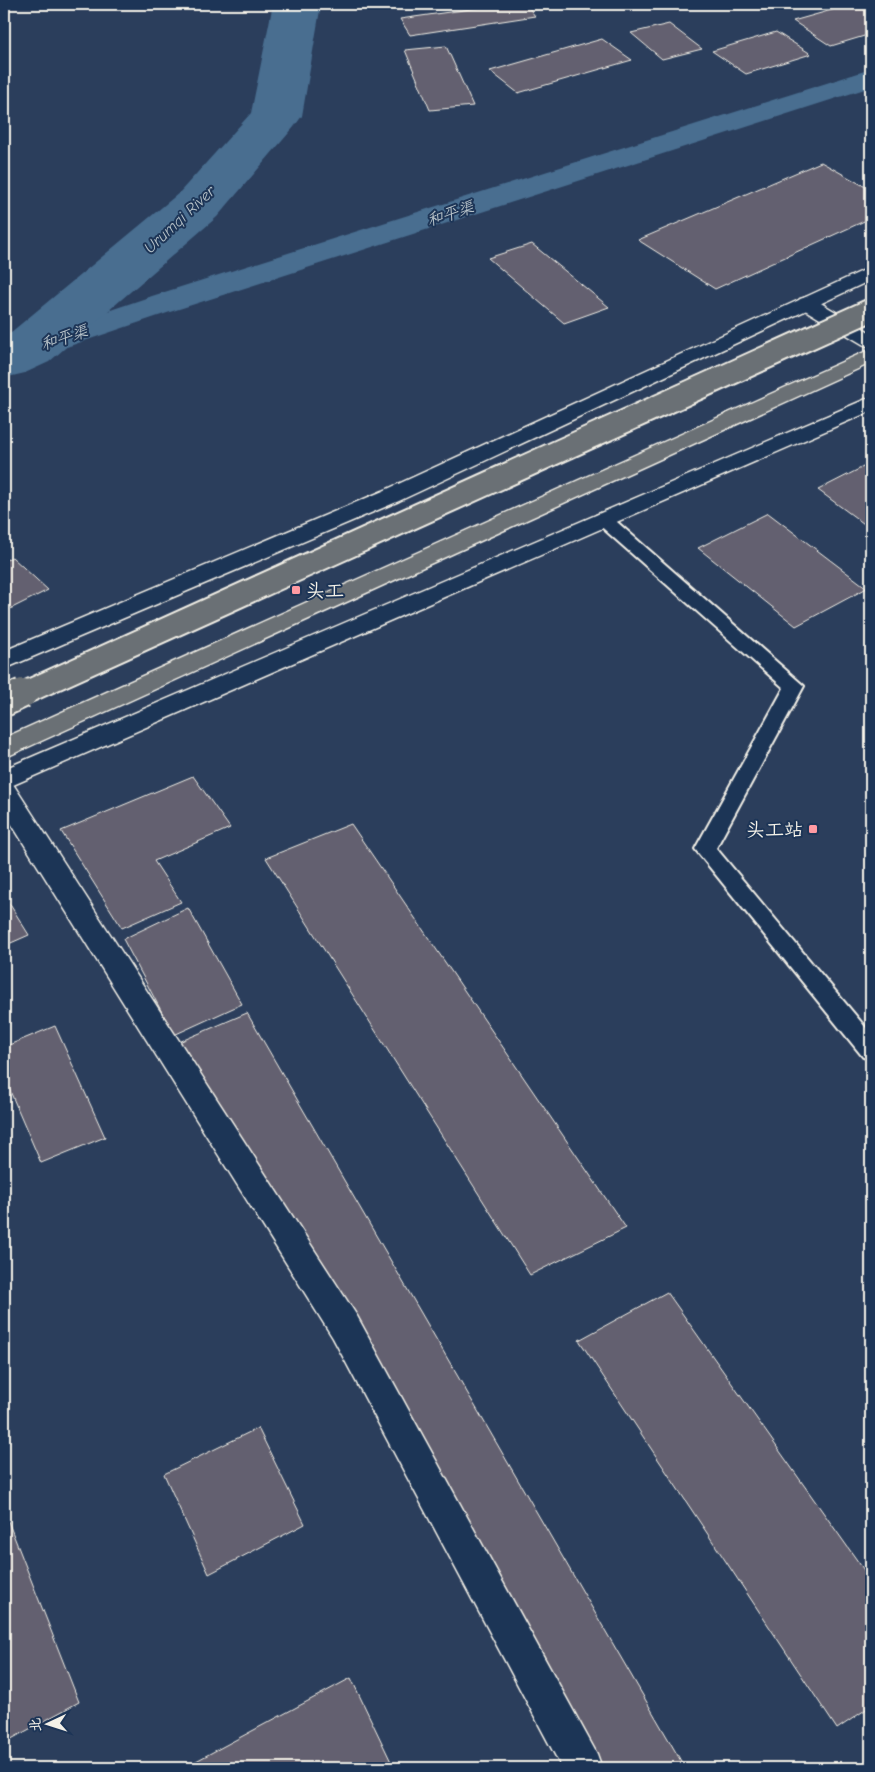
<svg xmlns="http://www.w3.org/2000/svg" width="875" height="1772" font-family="'Comic Neue','LXGW WenKai TC',sans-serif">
  <rect width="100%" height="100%" fill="#2b3e5c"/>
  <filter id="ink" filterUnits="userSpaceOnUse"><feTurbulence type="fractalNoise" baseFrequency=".02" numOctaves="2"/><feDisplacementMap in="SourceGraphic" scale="10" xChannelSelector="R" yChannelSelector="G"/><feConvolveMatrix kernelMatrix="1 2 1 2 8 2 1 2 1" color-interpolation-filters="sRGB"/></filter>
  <g filter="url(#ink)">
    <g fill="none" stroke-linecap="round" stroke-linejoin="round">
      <path fill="#486e90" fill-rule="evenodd" d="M 871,69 L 871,87 L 176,310 L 40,356 L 28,359 L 16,356 L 11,349 L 16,342 L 152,296 Z"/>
      <path fill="#486e90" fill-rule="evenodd" d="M 273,4 L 321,4 L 302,116 L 294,127 L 217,217 L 49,362 L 25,373 L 4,378 L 4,338 L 179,193 L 251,113 Z"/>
    </g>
    <g fill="#63606f" stroke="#f4f1e8">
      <path d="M 506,4 L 526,4 L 535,16 L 410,35 L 400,19 Z"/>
      <path d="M 853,4 L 871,4 L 871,34 L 831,46 L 793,21 Z"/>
      <path d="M 669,24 L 702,49 L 662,59 L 631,33 Z"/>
      <path d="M 776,32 L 811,54 L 746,74 L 712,51 Z"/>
      <path d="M 602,39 L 632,60 L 518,93 L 490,71 Z"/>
      <path d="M 446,46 L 473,106 L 430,110 L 405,50 Z"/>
      <path d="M 821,162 L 871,190 L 871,218 L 715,289 L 638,240 Z"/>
      <path d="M 532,244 L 609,307 L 564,323 L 488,258 Z"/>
      <path d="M 871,463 L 871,529 L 818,490 Z"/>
      <path d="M 768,513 L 867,588 L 796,626 L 698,548 Z"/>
      <path d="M 12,557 L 48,590 L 4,612 L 4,561 Z"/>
      <path d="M 193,776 L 230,828 L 154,861 L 181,902 L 122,928 L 61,831 Z"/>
      <path d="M 351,824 L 626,1228 L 530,1275 L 266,858 Z"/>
      <path d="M 4,895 L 29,935 L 4,946 Z"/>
      <path d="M 188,908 L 242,1004 L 174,1035 L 123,939 Z"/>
      <path d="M 247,1013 L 685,1768 L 574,1768 L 179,1042 Z"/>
      <path d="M 55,1026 L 105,1137 L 41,1163 L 4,1077 L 4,1047 Z"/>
      <path d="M 667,1292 L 871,1580 L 871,1706 L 837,1729 L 579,1340 Z"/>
      <path d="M 258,1428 L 305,1524 L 209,1574 L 164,1474 Z"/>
      <path d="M 4,1511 L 79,1702 L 4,1743 Z"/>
      <path d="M 351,1678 L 394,1768 L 183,1768 Z"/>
    </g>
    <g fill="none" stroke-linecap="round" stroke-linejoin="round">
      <defs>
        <path id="lane" d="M 603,513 L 609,515 L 804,686 L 716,848 L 871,1034 L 871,1059 L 863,1057 L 695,849 L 784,688 L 597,523 L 594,519 L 597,515 Z"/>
        <g id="street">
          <path d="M 807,297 L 814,299 L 871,333 L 871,347 L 864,345 L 800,307 L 797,303 L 800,299 Z"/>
          <path d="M 4,781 L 13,784 L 357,1316 L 597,1754 L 602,1768 L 562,1768 L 333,1338 L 4,812 Z"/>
        </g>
        <g id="secondary">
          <path d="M 871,267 L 871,280 L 399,501 L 4,669 L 4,651 L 383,491 Z"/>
          <path d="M 871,397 L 871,411 L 4,789 L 4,769 Z"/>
        </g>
        <path id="highway" d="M 871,349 L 871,363 L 4,758 L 4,738 Z"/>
      </defs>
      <use href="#lane" stroke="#f4f1e8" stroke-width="4"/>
      <use href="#street" stroke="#f4f1e8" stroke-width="3"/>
      <use href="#secondary" stroke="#f4f1e8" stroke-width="3"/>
      <use href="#highway" stroke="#f4f1e8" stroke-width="3"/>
      <use href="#lane" fill="#1d3557" fill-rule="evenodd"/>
      <use href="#street" fill="#1d3557" fill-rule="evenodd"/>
      <use href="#secondary" fill="#1d3557" fill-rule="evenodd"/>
      <use href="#highway" fill="#6a7074" fill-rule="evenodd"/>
      <defs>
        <path id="highway-bridge-far1" d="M 20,695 L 871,310"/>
        <path id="highway-bridge" d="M 4,702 L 23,693"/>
      </defs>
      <use href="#highway-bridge-far1" stroke="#f4f1e8" stroke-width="26" stroke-linecap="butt"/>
      <use href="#highway-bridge" stroke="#f4f1e8" stroke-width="32" stroke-linecap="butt"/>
      <use href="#highway-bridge-far1" stroke="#6a7074" stroke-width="22"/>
      <use href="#highway-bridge" stroke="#6a7074" stroke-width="28"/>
    </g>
  </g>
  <g fill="#ff9aa2" stroke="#1d3557" stroke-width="2">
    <rect x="291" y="585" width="10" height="10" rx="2.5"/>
    <rect x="808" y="824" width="10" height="10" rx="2.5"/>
  </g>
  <g text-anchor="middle" stroke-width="4" stroke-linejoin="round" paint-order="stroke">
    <g font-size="16" font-style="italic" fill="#b8c3c9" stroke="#1d3557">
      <text transform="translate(450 213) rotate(-18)" y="6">和平渠</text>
      <text transform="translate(179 219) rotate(-43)" y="6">Urumqi River</text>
      <text transform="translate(64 337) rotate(-18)" y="6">和平渠</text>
    </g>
    <g font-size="19" fill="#f4f1e8" stroke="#1d3557" text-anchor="start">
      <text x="306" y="597">头工</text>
      <text x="803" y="836" text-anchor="end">头工站</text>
    </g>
  </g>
  <rect width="875" height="1772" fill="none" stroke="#1d3557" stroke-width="20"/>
  <rect x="10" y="10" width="855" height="1752" fill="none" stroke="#f4f1e8" stroke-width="2" filter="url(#ink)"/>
  <g transform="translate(48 1724) rotate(266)" stroke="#1d3557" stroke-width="4" paint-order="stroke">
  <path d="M0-4L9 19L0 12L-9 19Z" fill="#f4f1e8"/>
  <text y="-8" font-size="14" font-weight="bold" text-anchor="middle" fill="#f4f1e8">北</text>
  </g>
</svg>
